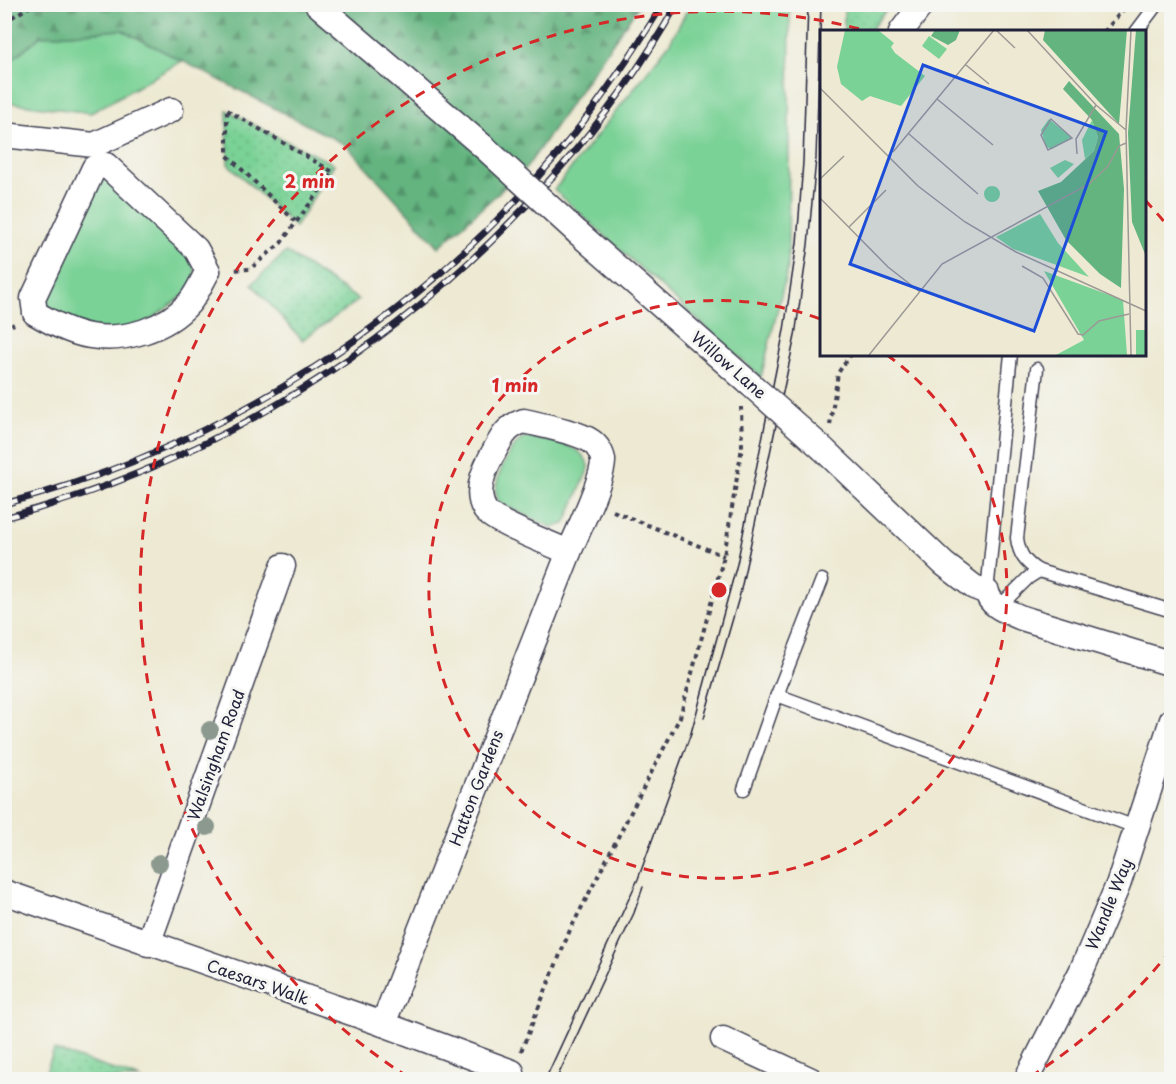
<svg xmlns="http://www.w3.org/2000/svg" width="1176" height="1084" font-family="'Playpen Sans',sans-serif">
  <defs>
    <pattern id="forest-firs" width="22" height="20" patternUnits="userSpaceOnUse" patternTransform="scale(1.5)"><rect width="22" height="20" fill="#63b47f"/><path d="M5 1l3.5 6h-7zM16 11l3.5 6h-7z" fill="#519269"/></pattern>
    <pattern id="park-dots" width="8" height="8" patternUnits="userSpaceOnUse" patternTransform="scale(1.5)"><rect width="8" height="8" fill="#7ad296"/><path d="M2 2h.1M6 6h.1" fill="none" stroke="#69b482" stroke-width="1.8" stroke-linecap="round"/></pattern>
  </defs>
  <rect width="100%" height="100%" fill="#f6f6f2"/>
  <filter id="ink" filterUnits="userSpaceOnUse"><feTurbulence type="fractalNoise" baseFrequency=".0167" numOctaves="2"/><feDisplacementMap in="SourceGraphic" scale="12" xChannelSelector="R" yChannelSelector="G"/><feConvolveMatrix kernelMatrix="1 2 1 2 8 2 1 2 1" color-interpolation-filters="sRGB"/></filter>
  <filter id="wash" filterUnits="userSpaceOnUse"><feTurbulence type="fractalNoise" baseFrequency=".008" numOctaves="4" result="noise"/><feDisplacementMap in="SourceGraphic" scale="24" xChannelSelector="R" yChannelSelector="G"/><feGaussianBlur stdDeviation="1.35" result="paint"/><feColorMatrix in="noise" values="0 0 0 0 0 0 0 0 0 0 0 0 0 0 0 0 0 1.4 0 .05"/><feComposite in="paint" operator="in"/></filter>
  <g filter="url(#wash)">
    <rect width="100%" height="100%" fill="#ede9d2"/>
    <g fill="#7ad296" stroke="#4e7a68" stroke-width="1.5">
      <path d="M 690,5 L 790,5 L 788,267 L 761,377 L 554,190 L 669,44 Z"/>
      <path d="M 122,30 L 182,61 L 91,113 L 5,102 L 5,65 L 41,36 Z"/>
      <path d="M 96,171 L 193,251 L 196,286 L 117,345 L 40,306 Z"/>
      <path d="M 525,437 C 545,440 590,444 588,470 L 565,524 L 551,527 L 499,503 C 497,498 495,493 496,488 C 497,474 512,443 525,437 Z"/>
    </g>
    <path fill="url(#forest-firs)" stroke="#426b5d" stroke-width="1.5" d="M 5,5 L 639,5 L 527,167 L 439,247 L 346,145 L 122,30 L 41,36 L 5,65 Z"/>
    <g fill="url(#park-dots)" stroke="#4e7a68" stroke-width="1.5">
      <path d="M 844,5 L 844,4 L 890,5 L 869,32 L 844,31 Z"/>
      <path d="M 227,110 L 271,134 L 334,164 L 295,227 L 228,164 Z"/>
      <path d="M 286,252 L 359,300 L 302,340 L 252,284 Z"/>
      <path d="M 54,1050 L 141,1079 L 43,1079 Z"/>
    </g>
  </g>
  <g filter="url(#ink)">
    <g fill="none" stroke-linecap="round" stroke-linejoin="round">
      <defs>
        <g id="service">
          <path d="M 1136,32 L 1157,4"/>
          <path d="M 1037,369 L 1017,538 C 1019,554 1025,563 1039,571"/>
          <path d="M 987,592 L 1011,354"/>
          <path d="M 999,607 L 1028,578 L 1039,571 L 1172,611"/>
          <path d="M 777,695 L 1138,828"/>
          <path d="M 744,789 L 777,695 L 822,580"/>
        </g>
        <g id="minor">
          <path d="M 317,4 L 485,148"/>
          <path d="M 901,32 L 922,4"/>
          <path d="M 4,135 L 94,145 L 171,110"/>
          <path d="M 106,165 L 196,249 L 208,271 C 202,281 197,294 189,303 C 166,329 124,342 90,336 C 71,333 52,323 35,313 L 33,298 L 94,168 Z"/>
          <path d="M 577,232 L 749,383"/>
          <path d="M 524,421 C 540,425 578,432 591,441 C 597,445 602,453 603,460 C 604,478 577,533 569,552 C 553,545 493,522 485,510 C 475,494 483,472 491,457 C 501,440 504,427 524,421 Z"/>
          <path d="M 823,449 L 944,564 L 974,587 L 987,592 C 990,607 1009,612 1022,618 L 1172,664"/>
          <path d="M 4,892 L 383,1024 L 512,1072"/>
          <path d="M 148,944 L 283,566"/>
          <path d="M 383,1024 L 569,552"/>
          <path d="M 723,1039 L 811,1080"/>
          <path d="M 1026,1080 L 1081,972 L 1118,885 L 1172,720"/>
        </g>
      </defs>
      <use href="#service" stroke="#404052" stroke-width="15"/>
      <use href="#minor" stroke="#404052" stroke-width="27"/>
      <g stroke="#404052" stroke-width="4" stroke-dasharray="4.5 4.5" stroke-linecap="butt">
        <path d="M 4,22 L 34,4"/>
        <path d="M 1104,32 L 1128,4"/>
        <path d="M 227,110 L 333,172 L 281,243 L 250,269 L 232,270"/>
        <path d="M 227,111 L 227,155 L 295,221"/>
        <path d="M 4,330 L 14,324"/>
        <path d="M 830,425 L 838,373 L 851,354"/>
        <path d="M 613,511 L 724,556"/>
        <path d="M 521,1051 L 570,930 L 680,717 L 724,556 L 742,447 L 741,407"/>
      </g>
      <use href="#service" stroke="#fff" stroke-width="12"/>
      <use href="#minor" stroke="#fff" stroke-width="24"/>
      <g stroke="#22223b" stroke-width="1.5">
        <path d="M 704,718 L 740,594 L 795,336 L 808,245 L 816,159 L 821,4"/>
        <path d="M 545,1080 L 638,879 L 691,733 L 737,564 L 784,330 L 797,243 L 803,162 L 808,4"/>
        <path d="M 556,1080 L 634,913 L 643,887"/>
      </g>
      <defs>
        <g id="rail">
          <path d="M 4,504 C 225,447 427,315 570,139 C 604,96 634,51 663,4"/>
          <path d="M 4,518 C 218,462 410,340 555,174 C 601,122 643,65 677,4"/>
        </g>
      </defs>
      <use href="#rail" stroke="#22223b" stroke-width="7"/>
      <use href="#rail" stroke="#f6f6f2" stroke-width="4.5" stroke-dasharray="14" stroke-linecap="butt"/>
      <defs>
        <g id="minor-bridge">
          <path d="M 485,148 L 577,232"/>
          <path d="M 749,383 L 823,449"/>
        </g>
      </defs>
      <use href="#minor-bridge" stroke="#404052" stroke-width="27" stroke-linecap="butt"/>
      <use href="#minor-bridge" stroke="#fff" stroke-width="24"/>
    </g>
    <g fill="#8c998e">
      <circle cx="210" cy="730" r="9"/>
      <circle cx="207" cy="827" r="9"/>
      <circle cx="159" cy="863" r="9"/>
    </g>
  </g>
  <g fill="none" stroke="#d62828" stroke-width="3" stroke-dasharray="10 8">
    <path d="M887 355A289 289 0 1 1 820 319"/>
    <path d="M1171 950A578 578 0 0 1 1030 1077M408 1077A578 578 0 0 1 864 30M1145 200A578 578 0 0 1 1171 230"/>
  </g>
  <g text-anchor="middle" stroke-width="6" stroke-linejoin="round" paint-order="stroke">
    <g font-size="16" fill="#22223b" stroke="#f6f6f2">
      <text transform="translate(729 365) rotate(41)" y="6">Willow Lane</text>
      <text transform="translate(216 755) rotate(-70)" y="6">Walsingham Road</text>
      <text transform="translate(476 788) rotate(-69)" y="6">Hatton Gardens</text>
      <text transform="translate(1109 904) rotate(-68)" y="6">Wandle Way</text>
      <text transform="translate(258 982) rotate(19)" y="6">Caesars Walk</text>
    </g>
  </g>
  <g transform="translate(820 30)">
    <rect width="326" height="326" fill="#ede9d2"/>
    <path d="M 109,6 L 127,19 L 119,29 L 102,16 ZM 229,89 L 252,108 L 232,119 L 226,117 L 221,100 ZM 272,90 L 278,107 L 274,121 L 265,129 L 262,110 ZM164 164a8 8 0 1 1 16 0a8 8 0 1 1-16 0ZM 220,184 L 238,213 L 269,247 L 193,219 L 176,207 Z" fill="#7ad296"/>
    <path d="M 115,0 L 140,0 L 136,10 L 128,15 L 111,6 ZM 225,0 L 307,0 L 299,94 L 223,10 ZM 316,0 L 325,0 L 325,224 L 312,192 L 308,103 ZM 249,51 L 299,104 L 304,159 L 301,258 L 280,244 L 246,210 L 218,161 L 241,152 L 274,121 L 278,107 L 272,90 L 243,59 Z" fill="#63b47f"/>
    <path d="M 25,0 L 58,0 L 74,13 L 71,17 L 75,23 L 105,46 L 81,76 L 50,66 L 42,71 L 21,54 L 17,37 ZM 245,130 L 254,134 L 238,148 L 230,138 ZM 224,241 L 303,270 L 307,325 L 236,325 L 264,310 ZM 316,300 L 325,300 L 325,325 L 316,325 Z" fill="#7ad296"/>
    <path fill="none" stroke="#9c9996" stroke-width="1.5" d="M 176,0 L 195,18M 207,0 L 276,75 L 306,100M 311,0 L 306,100 L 311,325M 146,35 L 169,54M 0,58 L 98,156 L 145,192 L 196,222 L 326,281M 117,69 L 173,115M 231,89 L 252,108 L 228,120 L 221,105 ZM 89,104 L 158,164M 73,122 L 174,0M 257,124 L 256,109 L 276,75M 0,149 L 24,126M 0,168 L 68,237 L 100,262M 29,197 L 66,160M 202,236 L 223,248 L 258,304 L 263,305 L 279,291 L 309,284M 49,325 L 122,234 L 269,154 L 288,136 L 299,116 L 306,113"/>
    <path fill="#1d4ed8" fill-opacity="0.15" stroke="#1d4ed8" stroke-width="3" d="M 103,35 L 286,102 L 214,301 L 30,234 Z"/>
    <rect width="326" height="326" fill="none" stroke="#22223b" stroke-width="3"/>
  </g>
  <circle cx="719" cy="590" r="9" fill="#d62828" stroke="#f6f6f2" stroke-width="3"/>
  <g font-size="18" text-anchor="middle" font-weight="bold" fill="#d62828" stroke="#f6f6f2" stroke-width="6" stroke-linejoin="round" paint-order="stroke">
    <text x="310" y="188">2 min</text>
    <text x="515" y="392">1 min</text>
  </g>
  <rect width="1176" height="1084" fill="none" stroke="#f6f6f2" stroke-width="24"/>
</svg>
